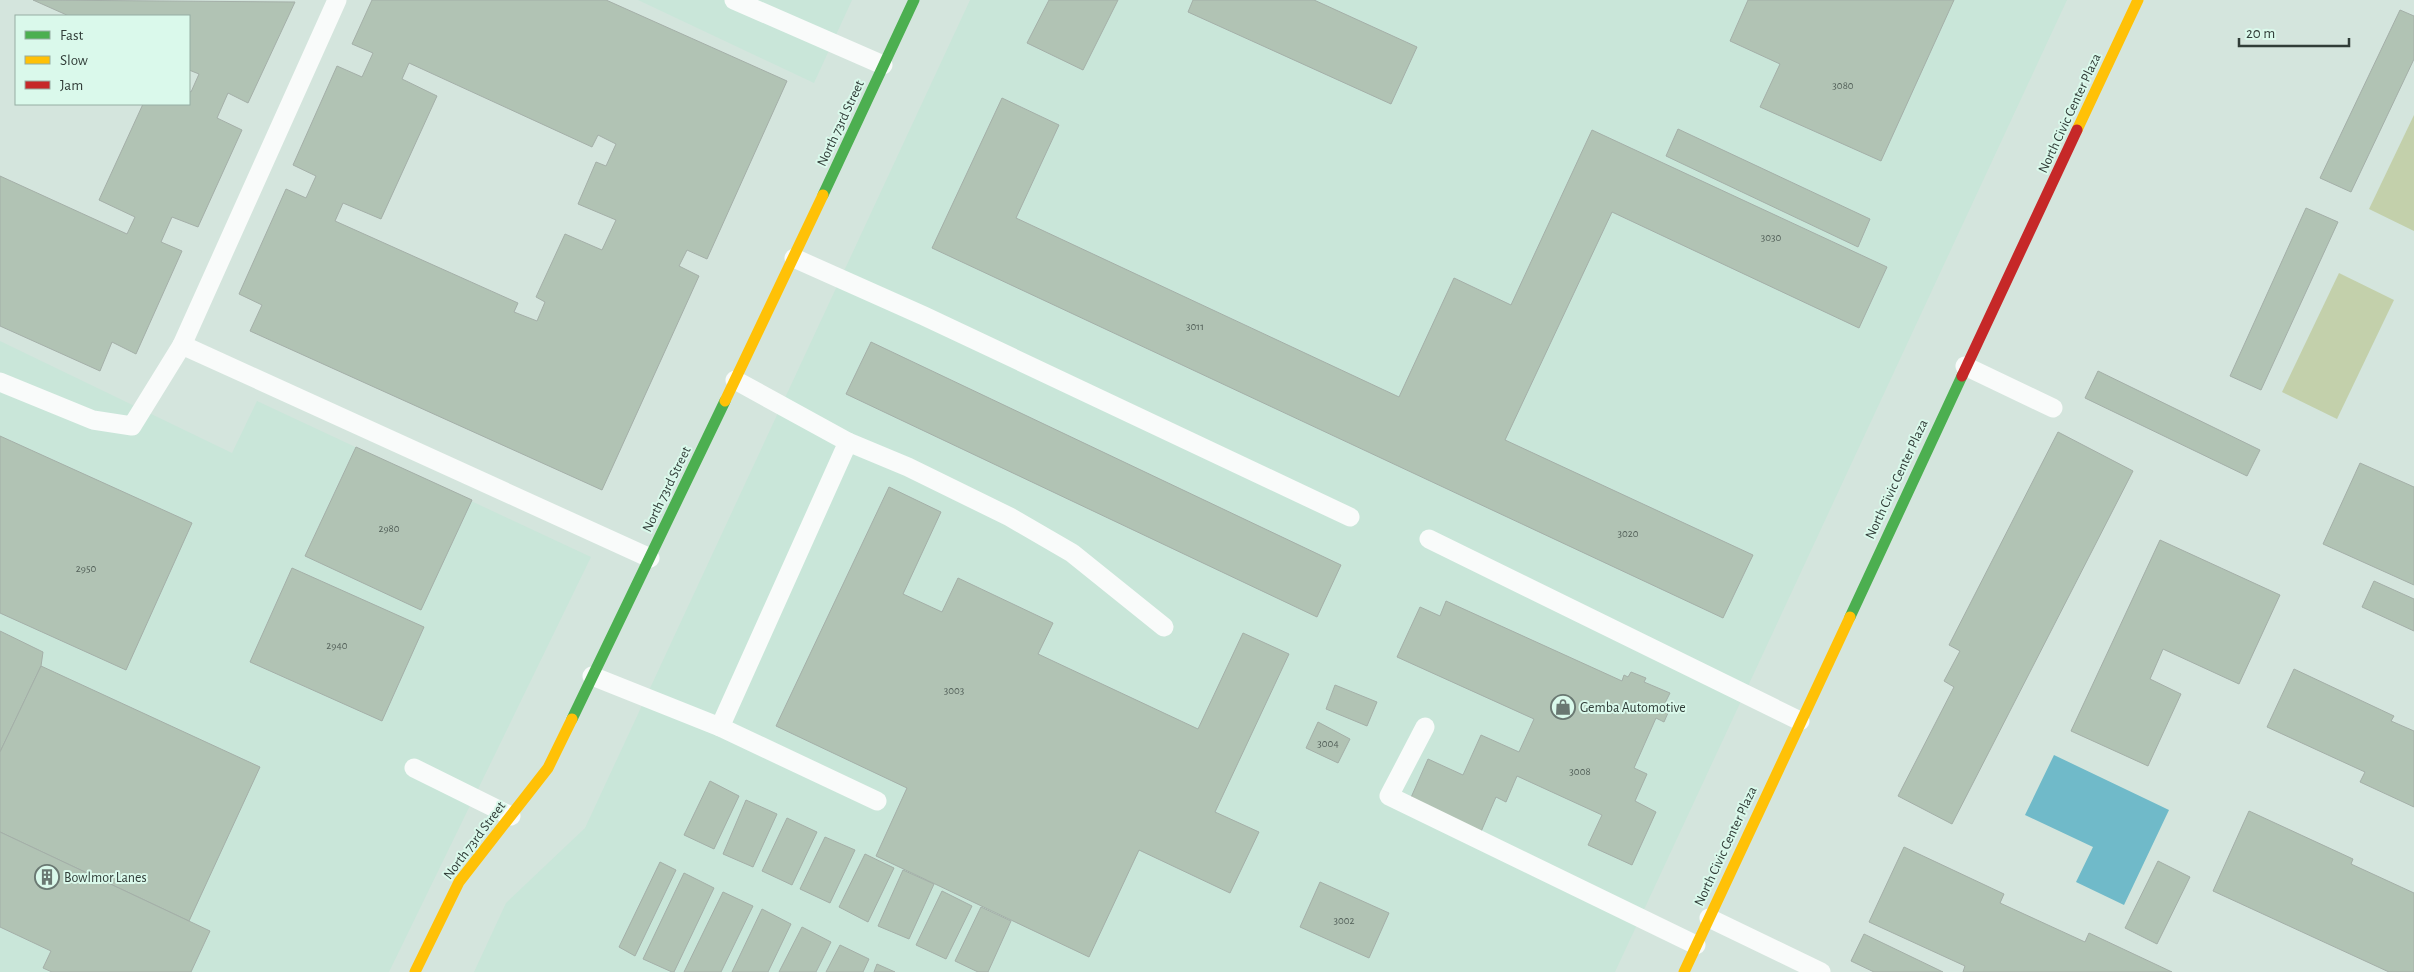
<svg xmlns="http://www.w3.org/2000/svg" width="2414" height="972" font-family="'Alegreya Sans',sans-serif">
  <rect width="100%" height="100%" fill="#d4e5dd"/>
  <g fill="#c9e6d9">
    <path d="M 638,0 L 852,0 L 814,83 Z"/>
    <path d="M 970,0 L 2067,0 L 1615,972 L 474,972 L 506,903 L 585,828 Z"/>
    <path d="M 0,341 L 232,453 L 257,401 L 591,557 L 389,972 L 0,972 Z"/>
  </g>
  <g fill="#c3d0ab">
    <path d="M 2414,115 L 2414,231 L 2369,209 Z"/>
    <path d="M 2339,273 L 2394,300 L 2337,419 L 2282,392 Z"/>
  </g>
  <path fill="#70bac9" d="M 2054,755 L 2169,810 L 2124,905 L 2076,882 L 2093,847 L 2025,815 Z"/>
  <g fill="#b1c3b4" stroke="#a4afa8" fill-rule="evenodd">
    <path d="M 33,0 L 295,2 L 248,103 L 228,93 L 217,118 L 242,130 L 198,227 L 172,217 L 161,242 L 182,251 L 136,354 L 112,342 L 100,371 L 0,326 L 0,176 L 127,234 L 135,217 L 99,200 L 143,104 L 189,104 L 189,91 L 191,92 L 199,74 L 189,70 L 189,16 L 69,16 Z"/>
    <path d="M 372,0 L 606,0 L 787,81 L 707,259 L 687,250 L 679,266 L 699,276 L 602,490 L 250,331 L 262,305 L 239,294 L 286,189 L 306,198 L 316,176 L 293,165 L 337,66 L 362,77 L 373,53 L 352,44 ZM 409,63 L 592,147 L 598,135 L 616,144 L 606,166 L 596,162 L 578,204 L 616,220 L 602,250 L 565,234 L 536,297 L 545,302 L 537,321 L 514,312 L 518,303 L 335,221 L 343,203 L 381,219 L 437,96 L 402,79 Z"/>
    <path d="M 1049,0 L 1118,0 L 1083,70 L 1027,43 Z"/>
    <path d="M 1193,0 L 1314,0 L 1417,47 L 1391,104 L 1188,12 Z"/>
    <path d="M 1748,0 L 1954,0 L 1881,161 L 1760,107 L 1780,64 L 1730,41 Z"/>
    <path d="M 2400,10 L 2414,16 L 2414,59 L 2351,192 L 2320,178 Z"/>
    <path d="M 1002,98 L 1059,125 L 1016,218 L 1399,397 L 1454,278 L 1511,305 L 1592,130 L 1887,267 L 1859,328 L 1612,212 L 1505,440 L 1753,555 L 1723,618 L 932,248 Z"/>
    <path d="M 1678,129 L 1870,219 L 1858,247 L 1666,156 Z"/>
    <path d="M 2306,208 L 2338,222 L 2261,390 L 2230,376 Z"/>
    <path d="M 871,342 L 1341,565 L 1317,617 L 846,394 Z"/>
    <path d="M 2098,371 L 2260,450 L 2247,476 L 2085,398 Z"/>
    <path d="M 2058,432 L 2133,471 L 1952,824 L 1898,796 L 1954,687 L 1944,681 L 1960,651 L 1949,645 Z"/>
    <path d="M 0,436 L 192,523 L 126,670 L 0,613 Z"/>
    <path d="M 356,447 L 472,500 L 421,610 L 305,556 Z"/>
    <path d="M 2360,463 L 2414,487 L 2414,585 L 2323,544 Z"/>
    <path d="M 889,487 L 941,512 L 903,594 L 942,612 L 958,578 L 1053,623 L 1038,654 L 1198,729 L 1243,633 L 1289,654 L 1215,812 L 1259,832 L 1230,893 L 1139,850 L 1089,957 L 876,856 L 907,788 L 776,726 Z"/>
    <path d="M 2160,540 L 2280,595 L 2239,684 L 2163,649 L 2150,679 L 2181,694 L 2148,766 L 2071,731 Z"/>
    <path d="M 292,568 L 424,627 L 382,721 L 250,662 Z"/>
    <path d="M 2374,581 L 2414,599 L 2414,631 L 2362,607 Z"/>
    <path d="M 1446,601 L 1622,681 L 1624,675 L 1628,677 L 1631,672 L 1646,678 L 1644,682 L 1670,693 L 1665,703 L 1671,706 L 1664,722 L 1656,718 L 1634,768 L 1647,774 L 1635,801 L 1656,812 L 1632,865 L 1588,845 L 1602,815 L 1517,776 L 1506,802 L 1496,797 L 1480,834 L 1409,802 L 1428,759 L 1463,775 L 1481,735 L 1519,752 L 1534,719 L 1397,657 L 1420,607 L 1440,616 Z"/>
    <path d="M 0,631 L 43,652 L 41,666 L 0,752 Z"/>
    <path d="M 41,666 L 260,767 L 189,921 L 0,832 L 0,752 Z"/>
    <path d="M 2294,669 L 2394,716 L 2391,721 L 2414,731 L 2414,807 L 2360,782 L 2365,772 L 2267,727 Z"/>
    <path d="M 1335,685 L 1377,702 L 1367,726 L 1326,709 Z"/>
    <path d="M 1318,722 L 1350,739 L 1338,763 L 1306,748 Z"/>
    <path d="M 710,781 L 739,796 L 714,849 L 684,835 Z"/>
    <path d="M 746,800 L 777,814 L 753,867 L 723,854 Z"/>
    <path d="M 2249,811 L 2353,859 L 2351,864 L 2414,893 L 2414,972 L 2389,972 L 2213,891 Z"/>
    <path d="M 787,818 L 817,832 L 792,885 L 762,871 Z"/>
    <path d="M 0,832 L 210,931 L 191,972 L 52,972 L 43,968 L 51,951 L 0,927 Z"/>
    <path d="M 825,837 L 855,850 L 830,903 L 800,889 Z"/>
    <path d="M 1904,847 L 2004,894 L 2000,903 L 2085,942 L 2089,933 L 2172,972 L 1963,972 L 1965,966 L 1869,922 Z"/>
    <path d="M 865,854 L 894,868 L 868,922 L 839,907 Z"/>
    <path d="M 2158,861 L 2190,877 L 2157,944 L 2125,928 Z"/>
    <path d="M 660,862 L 676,870 L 635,956 L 619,947 Z"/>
    <path d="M 903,870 L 934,884 L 909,939 L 878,926 Z"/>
    <path d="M 684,873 L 714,888 L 674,972 L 672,972 L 643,959 Z"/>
    <path d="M 1320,882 L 1389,913 L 1369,958 L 1300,927 Z"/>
    <path d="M 942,891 L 972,906 L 946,959 L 916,945 Z"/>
    <path d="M 723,892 L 753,906 L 721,972 L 684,972 Z"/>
    <path d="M 981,907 L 1011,921 L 988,972 L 978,972 L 955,961 Z"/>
    <path d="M 762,909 L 791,924 L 768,972 L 732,972 Z"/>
    <path d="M 802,927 L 831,942 L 816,972 L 779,972 Z"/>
    <path d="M 1864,934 L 1943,972 L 1874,972 L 1851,961 Z"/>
    <path d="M 840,945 L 869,959 L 863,972 L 826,972 Z"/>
    <path d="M 877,964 L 895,972 L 874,972 Z"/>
  </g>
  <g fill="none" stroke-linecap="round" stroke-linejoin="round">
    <g stroke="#f9fbfa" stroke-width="19">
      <path d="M 337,0 L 182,345 L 650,558"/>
      <path d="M 734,0 L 883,65"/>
      <path d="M 794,258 L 924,316 L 1350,517"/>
      <path d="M 1965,366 L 2053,408"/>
      <path d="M 0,382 L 93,420 L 132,426 L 182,345"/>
      <path d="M 848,442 L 908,467 L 1010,517 L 1072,553 L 1164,627"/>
      <path d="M 1429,539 L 1800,721"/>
      <path d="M 592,676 L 720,727 L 848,442 L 735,380"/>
      <path d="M 720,727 L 877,801"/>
      <path d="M 1425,727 L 1389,796 L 1696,945"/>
      <path d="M 414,768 L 511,816"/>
      <path d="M 1709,918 L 1821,972"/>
    </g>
    <g stroke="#4caf50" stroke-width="11">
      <path d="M 823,195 L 914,0"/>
      <path d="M 1850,617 L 1962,376"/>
      <path d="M 572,719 L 725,401"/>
    </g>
    <g stroke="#ffc107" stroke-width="11">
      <path d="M 2077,130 L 2138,0"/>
      <path d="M 725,401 L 823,195"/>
      <path d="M 415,972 L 459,882 L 548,768 L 572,719"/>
      <path d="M 1684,972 L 1850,617"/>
    </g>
    <path stroke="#c62828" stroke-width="11" d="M 1962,376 L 2077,130"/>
  </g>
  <defs>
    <symbol id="shop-ring" viewBox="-11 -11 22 22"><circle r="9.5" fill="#daf9eb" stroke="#6a7872" stroke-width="1.5"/><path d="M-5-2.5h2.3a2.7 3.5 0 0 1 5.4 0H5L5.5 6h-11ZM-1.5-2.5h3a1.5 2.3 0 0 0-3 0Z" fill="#6a7872"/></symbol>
    <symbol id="building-ring" viewBox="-11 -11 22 22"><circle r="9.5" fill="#daf9eb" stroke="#6a7872" stroke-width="1.5"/><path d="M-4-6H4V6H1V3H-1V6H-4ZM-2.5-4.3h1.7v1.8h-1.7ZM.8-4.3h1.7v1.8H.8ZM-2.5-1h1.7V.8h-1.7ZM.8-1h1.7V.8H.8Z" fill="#6a7872"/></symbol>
  </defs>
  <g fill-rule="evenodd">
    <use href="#shop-ring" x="1549" y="693" width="28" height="28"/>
    <use href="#building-ring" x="33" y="863" width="28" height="28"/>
  </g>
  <g text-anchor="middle" stroke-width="4" stroke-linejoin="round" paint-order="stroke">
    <g font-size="11" fill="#515e57">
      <text x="1843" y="89">3080</text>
      <text x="1771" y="241">3030</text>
      <text x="1195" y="330">3011</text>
      <text x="389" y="532">2980</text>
      <text x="1628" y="537">3020</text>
      <text x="86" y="572">2950</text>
      <text x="337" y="649">2940</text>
      <text x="954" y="694">3003</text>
      <text x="1328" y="747">3004</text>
      <text x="1580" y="775">3008</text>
      <text x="1344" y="924">3002</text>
    </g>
    <g font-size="14" fill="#313d38" stroke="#daf9eb">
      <text transform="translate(2069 113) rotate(-65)" y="5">North Civic Center Plaza</text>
      <text transform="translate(840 123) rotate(-65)" y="5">North 73rd Street</text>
      <text transform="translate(1896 479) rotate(-65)" y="5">North Civic Center Plaza</text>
      <text transform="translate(666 489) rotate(-64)" y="5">North 73rd Street</text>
      <text transform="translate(474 840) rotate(-53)" y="5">North 73rd Street</text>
      <text transform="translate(1725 846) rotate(-65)" y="5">North Civic Center Plaza</text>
    </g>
    <g font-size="14" fill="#313d38" stroke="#daf9eb" text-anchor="start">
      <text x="1580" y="712">Gemba Automotive</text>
      <text x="64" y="882">Bowlmor Lanes</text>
    </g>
  </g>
  <rect x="15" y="15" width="175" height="90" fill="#daf9eb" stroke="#96aea3"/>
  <rect x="25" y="31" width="25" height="8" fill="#4caf50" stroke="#96aea3"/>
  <text x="60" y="40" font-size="15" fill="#313d38">Fast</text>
  <rect x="25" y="56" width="25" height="8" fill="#ffc107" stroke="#96aea3"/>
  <text x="60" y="65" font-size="15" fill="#313d38">Slow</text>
  <rect x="25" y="81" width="25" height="8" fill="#c62828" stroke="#96aea3"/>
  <text x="60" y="90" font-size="15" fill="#313d38">Jam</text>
  <path d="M2239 38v8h110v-8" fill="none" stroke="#313d38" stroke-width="2.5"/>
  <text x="2246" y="38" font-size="15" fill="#313d38" stroke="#daf9eb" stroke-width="4" paint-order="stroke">20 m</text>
</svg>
